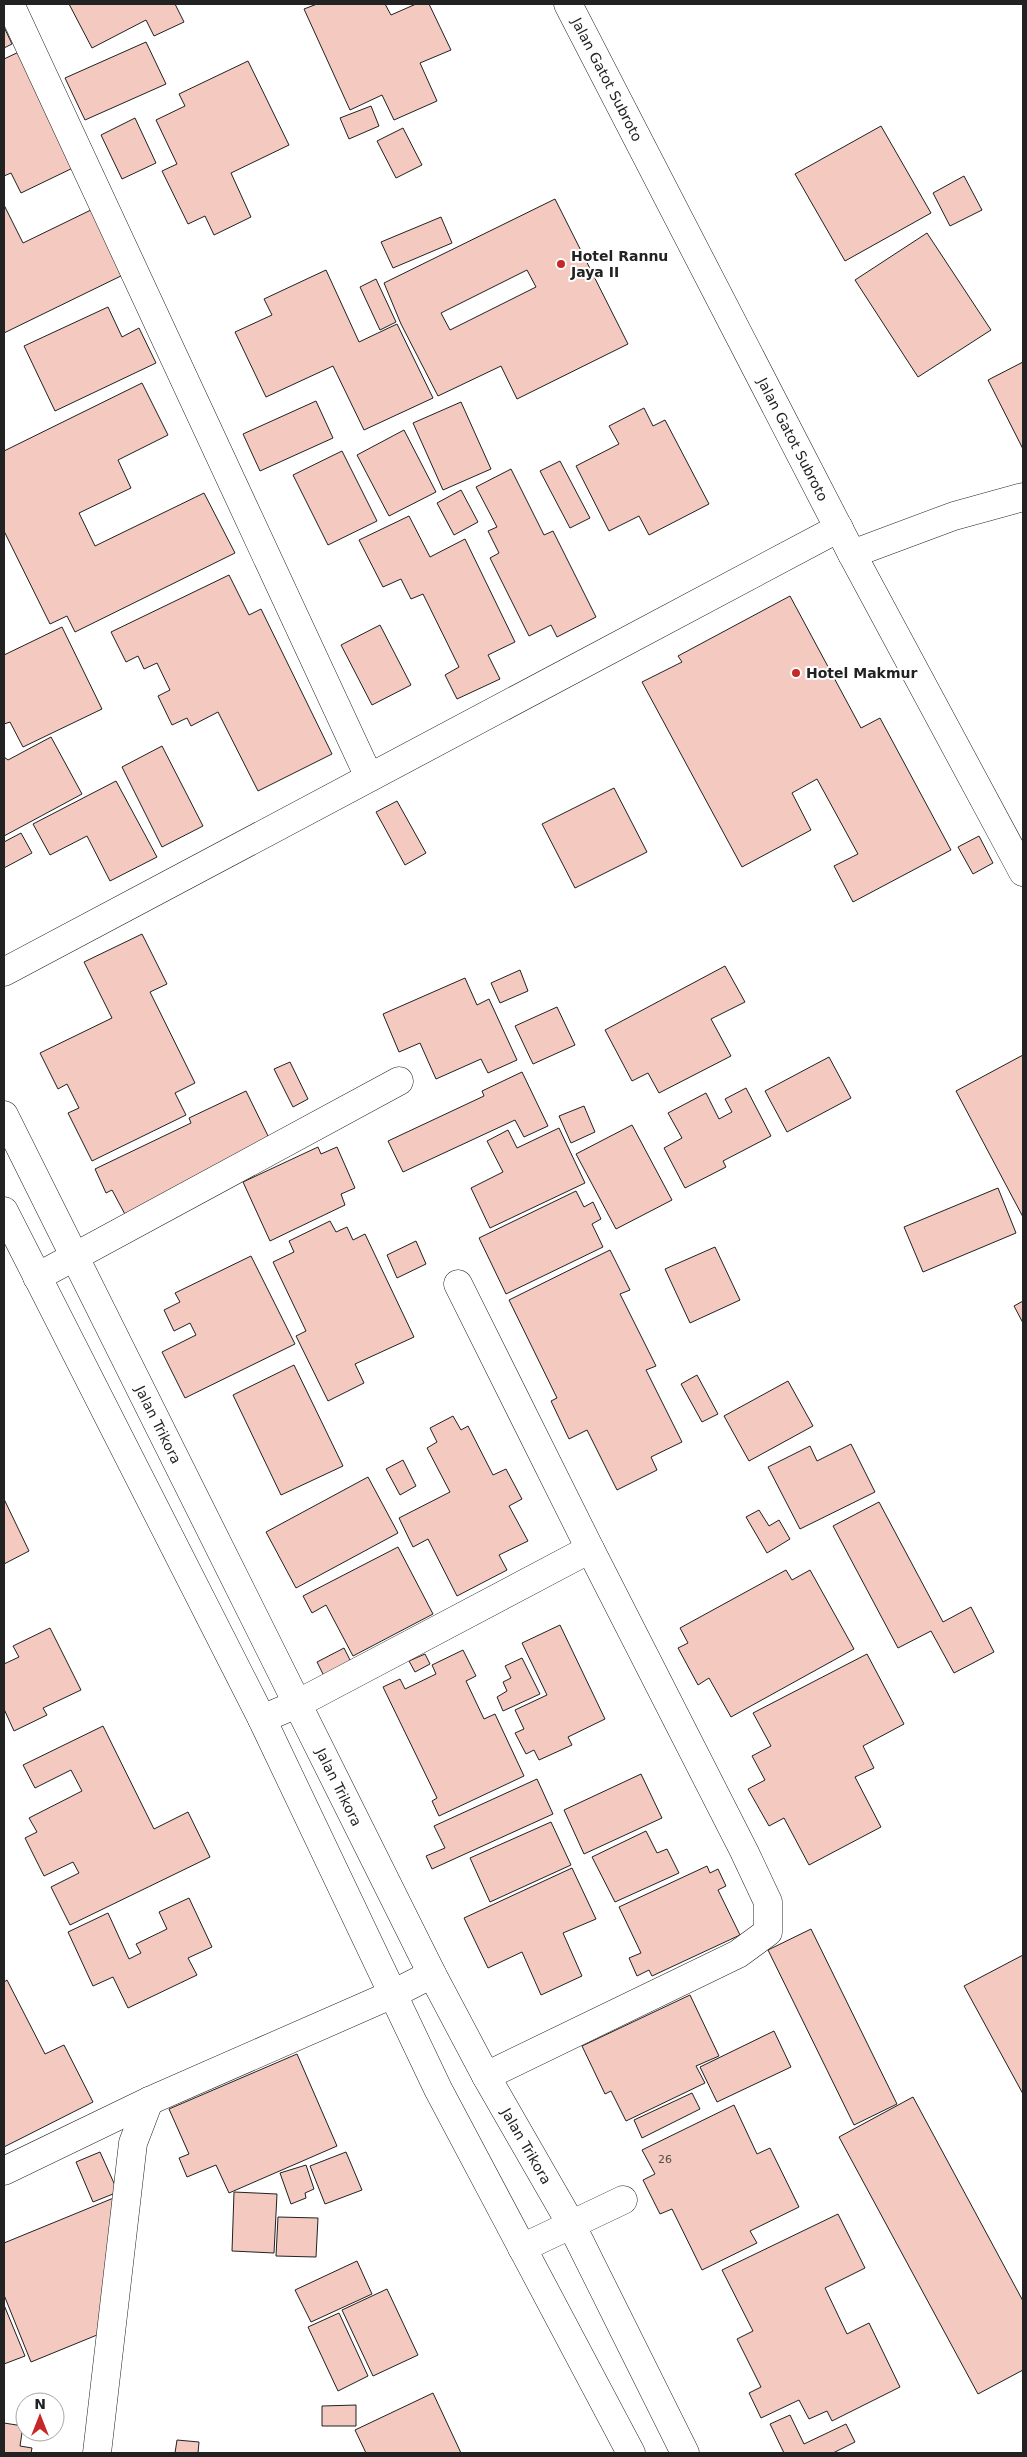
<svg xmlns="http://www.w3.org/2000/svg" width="1027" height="2457" font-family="'DejaVu Sans',sans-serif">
  <rect width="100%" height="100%" fill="#fff"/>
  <g fill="#f3c9c0" stroke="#222" fill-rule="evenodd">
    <path d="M 69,4 L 175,4 L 184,22 L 154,36 L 146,20 L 92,48 Z"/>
    <path d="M 317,4 L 385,4 L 391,15 L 416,4 L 429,4 L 451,50 L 420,63 L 437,101 L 394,120 L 382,95 L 350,110 L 304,9 Z"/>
    <path d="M 4,27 L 12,44 L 4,48 Z"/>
    <path d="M 146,42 L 166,84 L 85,120 L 65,78 Z"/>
    <path d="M 23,50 L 79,165 L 21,193 L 11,173 L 4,176 L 4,59 Z"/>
    <path d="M 248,61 L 289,145 L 231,173 L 251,217 L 214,235 L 205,216 L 188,224 L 162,171 L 177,164 L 156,120 L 185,106 L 179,94 Z"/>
    <path d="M 371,106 L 379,126 L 349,139 L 340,118 Z"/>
    <path d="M 135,118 L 156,163 L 122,179 L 101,135 Z"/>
    <path d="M 881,126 L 931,213 L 845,261 L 795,174 Z"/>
    <path d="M 403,128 L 422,165 L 396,178 L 377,141 Z"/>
    <path d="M 964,176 L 982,210 L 950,226 L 933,193 Z"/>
    <path d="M 555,199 L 628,344 L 517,399 L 501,366 L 438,396 L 401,324 L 384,283 ZM 527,270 L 536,287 L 450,330 L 441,313 Z"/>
    <path d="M 4,205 L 23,243 L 95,208 L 127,273 L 4,333 Z"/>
    <path d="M 441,217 L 452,243 L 393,268 L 381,242 Z"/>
    <path d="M 927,233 L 991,330 L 918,377 L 855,280 Z"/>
    <path d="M 326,270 L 359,342 L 397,324 L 433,398 L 364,430 L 333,366 L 266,397 L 235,332 L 272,315 L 264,299 Z"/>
    <path d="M 376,279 L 396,322 L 380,330 L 360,287 Z"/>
    <path d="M 108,307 L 122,337 L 139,328 L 156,363 L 55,411 L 24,346 Z"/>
    <path d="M 1023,362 L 1023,449 L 988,380 Z"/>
    <path d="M 142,383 L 168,435 L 118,460 L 131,488 L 79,513 L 95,546 L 204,493 L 235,553 L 75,632 L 67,616 L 50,624 L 4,531 L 4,451 Z"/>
    <path d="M 316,401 L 333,438 L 260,471 L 243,434 Z"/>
    <path d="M 461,402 L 491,469 L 443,490 L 413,423 Z"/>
    <path d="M 644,408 L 653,426 L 665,420 L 709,504 L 649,535 L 639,516 L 609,531 L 576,466 L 619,444 L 609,426 Z"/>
    <path d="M 404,430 L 436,492 L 389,516 L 357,455 Z"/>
    <path d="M 342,451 L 377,521 L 328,545 L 293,475 Z"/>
    <path d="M 560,461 L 590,518 L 570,528 L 540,471 Z"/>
    <path d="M 511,469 L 544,535 L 553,531 L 596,617 L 557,637 L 551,625 L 529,636 L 490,558 L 499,553 L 488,531 L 497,527 L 476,487 Z"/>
    <path d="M 461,490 L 478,522 L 454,535 L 437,503 Z"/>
    <path d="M 409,516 L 430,557 L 465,539 L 515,642 L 488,655 L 500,679 L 457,699 L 445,675 L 459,667 L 423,594 L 411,599 L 401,579 L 383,587 L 359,540 Z"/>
    <path d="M 229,575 L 249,615 L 261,609 L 332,754 L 258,791 L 218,712 L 191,726 L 187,718 L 172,725 L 158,696 L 170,690 L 157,663 L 144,669 L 138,656 L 126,662 L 111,632 Z"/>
    <path d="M 790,596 L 861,728 L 880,718 L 951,850 L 853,902 L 834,866 L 858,854 L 817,779 L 792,793 L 811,830 L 742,867 L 642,682 L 682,662 L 678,656 Z"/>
    <path d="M 380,625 L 411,685 L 372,705 L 341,645 Z"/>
    <path d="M 62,627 L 102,709 L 23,747 L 10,722 L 4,724 L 4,655 Z"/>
    <path d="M 51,737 L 82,794 L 4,836 L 4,757 L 8,760 Z"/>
    <path d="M 162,746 L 203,826 L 162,847 L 122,767 Z"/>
    <path d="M 116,781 L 157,857 L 110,881 L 87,836 L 50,855 L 33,824 Z"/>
    <path d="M 614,788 L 647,852 L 575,888 L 542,824 Z"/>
    <path d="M 397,801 L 426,853 L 405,865 L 376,812 Z"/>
    <path d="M 21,833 L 32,853 L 4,868 L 4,842 Z"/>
    <path d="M 979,836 L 993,863 L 973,874 L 958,847 Z"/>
    <path d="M 142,934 L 167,984 L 150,992 L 195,1083 L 175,1093 L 186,1115 L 92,1161 L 68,1113 L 79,1108 L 67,1084 L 58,1089 L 40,1053 L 112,1018 L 84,962 Z"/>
    <path d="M 725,966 L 745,1002 L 711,1019 L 731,1056 L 659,1093 L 648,1073 L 632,1081 L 605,1030 Z"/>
    <path d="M 520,970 L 528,991 L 500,1003 L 491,983 Z"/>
    <path d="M 465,978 L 477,1005 L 489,999 L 517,1060 L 488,1073 L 481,1059 L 436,1079 L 420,1043 L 399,1052 L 383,1014 Z"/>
    <path d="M 557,1007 L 575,1045 L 533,1064 L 515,1026 Z"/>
    <path d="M 1023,1055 L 1023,1217 L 956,1091 Z"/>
    <path d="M 829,1057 L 851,1098 L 787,1132 L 765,1091 Z"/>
    <path d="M 290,1062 L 308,1099 L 293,1107 L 274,1069 Z"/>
    <path d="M 522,1072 L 548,1126 L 524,1137 L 515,1120 L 403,1172 L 388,1141 L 484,1096 L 482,1091 Z"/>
    <path d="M 746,1088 L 771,1136 L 723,1161 L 726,1167 L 685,1188 L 664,1148 L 682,1138 L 668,1113 L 706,1093 L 719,1119 L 732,1112 L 725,1099 Z"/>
    <path d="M 246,1091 L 270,1140 L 127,1218 L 112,1190 L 106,1193 L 95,1169 L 191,1123 L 189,1118 Z"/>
    <path d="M 584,1106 L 595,1132 L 571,1143 L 559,1116 Z"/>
    <path d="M 632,1125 L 672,1200 L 616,1229 L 576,1154 Z"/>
    <path d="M 559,1128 L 585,1183 L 490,1228 L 471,1188 L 503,1172 L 487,1141 L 508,1130 L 517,1148 Z"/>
    <path d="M 318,1147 L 321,1154 L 337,1147 L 355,1188 L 341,1194 L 345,1205 L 270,1241 L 243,1182 Z"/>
    <path d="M 998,1188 L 1016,1233 L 923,1272 L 904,1227 Z"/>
    <path d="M 576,1191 L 584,1207 L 593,1202 L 601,1219 L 592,1224 L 603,1247 L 506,1294 L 479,1238 Z"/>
    <path d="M 330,1221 L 336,1232 L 347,1227 L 353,1240 L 365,1234 L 414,1337 L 355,1364 L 364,1383 L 328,1401 L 296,1336 L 306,1331 L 273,1262 L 294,1252 L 289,1241 Z"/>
    <path d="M 416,1241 L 426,1264 L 397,1278 L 387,1255 Z"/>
    <path d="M 715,1247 L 740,1300 L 690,1323 L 665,1269 Z"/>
    <path d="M 610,1250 L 630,1290 L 620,1294 L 656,1366 L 646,1370 L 682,1442 L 651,1457 L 657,1470 L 617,1490 L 587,1430 L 569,1439 L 551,1401 L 557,1398 L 509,1300 Z"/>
    <path d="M 251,1256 L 295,1344 L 185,1398 L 162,1352 L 196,1335 L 190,1323 L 174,1331 L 164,1310 L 180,1302 L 175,1293 Z"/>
    <path d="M 1023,1301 L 1023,1323 L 1014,1306 Z"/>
    <path d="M 294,1365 L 343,1466 L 281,1495 L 233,1395 Z"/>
    <path d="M 697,1375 L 718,1414 L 702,1422 L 681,1384 Z"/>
    <path d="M 788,1381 L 813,1426 L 749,1461 L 724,1416 Z"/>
    <path d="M 453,1416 L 461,1430 L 468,1426 L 493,1475 L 506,1469 L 522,1499 L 509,1506 L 528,1541 L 499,1555 L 507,1570 L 457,1596 L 428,1539 L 413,1547 L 399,1518 L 450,1492 L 427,1448 L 437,1442 L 430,1428 Z"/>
    <path d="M 851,1444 L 875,1492 L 800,1529 L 768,1467 L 810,1446 L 817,1461 Z"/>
    <path d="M 403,1460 L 416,1486 L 400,1495 L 386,1469 Z"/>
    <path d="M 368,1477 L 398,1533 L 296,1588 L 266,1532 Z"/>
    <path d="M 4,1499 L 29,1551 L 4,1564 Z"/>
    <path d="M 879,1502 L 943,1622 L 971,1607 L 994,1652 L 954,1673 L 931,1631 L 898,1648 L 833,1526 Z"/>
    <path d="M 759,1510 L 769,1526 L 779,1520 L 790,1539 L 767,1553 L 746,1517 Z"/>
    <path d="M 398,1547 L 433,1614 L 353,1656 L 326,1605 L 312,1613 L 303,1596 Z"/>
    <path d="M 786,1570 L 792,1580 L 810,1570 L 854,1649 L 731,1717 L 709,1678 L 698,1685 L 678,1648 L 688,1643 L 680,1628 Z"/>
    <path d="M 560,1625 L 605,1719 L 568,1737 L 572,1745 L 539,1760 L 534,1750 L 526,1754 L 515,1733 L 524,1729 L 515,1710 L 547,1695 L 522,1643 Z"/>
    <path d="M 50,1628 L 81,1690 L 43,1708 L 47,1715 L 14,1731 L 4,1709 L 4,1664 L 19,1657 L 13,1646 Z"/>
    <path d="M 344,1648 L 352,1664 L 325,1678 L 317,1662 Z"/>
    <path d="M 463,1650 L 476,1676 L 466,1681 L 484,1719 L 495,1714 L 524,1776 L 439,1816 L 432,1801 L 437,1798 L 383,1687 L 400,1679 L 405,1689 L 436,1674 L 432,1665 Z"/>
    <path d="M 425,1654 L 430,1664 L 415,1672 L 409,1661 Z"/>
    <path d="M 867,1654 L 904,1724 L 863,1746 L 874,1768 L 855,1777 L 881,1827 L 809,1865 L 784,1818 L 769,1826 L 748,1789 L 765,1780 L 752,1756 L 771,1746 L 753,1713 Z"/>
    <path d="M 522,1658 L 540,1694 L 503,1711 L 497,1697 L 507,1691 L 503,1682 L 511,1678 L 505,1666 Z"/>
    <path d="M 103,1726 L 154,1829 L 188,1812 L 210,1857 L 70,1925 L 51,1887 L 79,1873 L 73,1862 L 44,1876 L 25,1838 L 37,1832 L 29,1818 L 82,1791 L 71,1770 L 35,1788 L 23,1765 Z"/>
    <path d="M 641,1774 L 662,1818 L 584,1854 L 564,1810 Z"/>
    <path d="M 537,1779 L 553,1814 L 432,1869 L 426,1856 L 445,1848 L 434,1826 Z"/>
    <path d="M 551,1822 L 571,1865 L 490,1902 L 470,1858 Z"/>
    <path d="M 646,1831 L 657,1853 L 667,1849 L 679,1873 L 615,1902 L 592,1857 Z"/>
    <path d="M 707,1866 L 710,1873 L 718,1869 L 726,1886 L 718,1890 L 740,1935 L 652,1976 L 649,1970 L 637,1976 L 629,1958 L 641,1953 L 619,1907 Z"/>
    <path d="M 572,1868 L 596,1919 L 563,1933 L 582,1976 L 541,1995 L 522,1952 L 488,1968 L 464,1918 Z"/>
    <path d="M 189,1898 L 212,1947 L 188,1958 L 197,1975 L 128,2008 L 113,1977 L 93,1986 L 68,1932 L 108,1913 L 129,1959 L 141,1953 L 136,1944 L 167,1929 L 159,1912 Z"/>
    <path d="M 811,1929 L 897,2104 L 854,2125 L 768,1950 Z"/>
    <path d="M 1023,1955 L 1023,2094 L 964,1986 Z"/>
    <path d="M 7,1980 L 45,2054 L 64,2045 L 93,2102 L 4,2147 L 4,1982 Z"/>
    <path d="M 690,1995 L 719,2056 L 696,2066 L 705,2083 L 626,2121 L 611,2091 L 605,2094 L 582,2046 Z"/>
    <path d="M 774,2031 L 791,2067 L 717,2102 L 700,2067 Z"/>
    <path d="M 297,2054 L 337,2146 L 229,2193 L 216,2165 L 187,2177 L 179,2158 L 189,2154 L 169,2109 Z"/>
    <path d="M 692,2093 L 700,2109 L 642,2138 L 634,2120 Z"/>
    <path d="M 913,2097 L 1023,2301 L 1023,2370 L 978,2394 L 839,2137 Z"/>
    <path d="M 734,2105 L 757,2154 L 770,2148 L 799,2207 L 750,2231 L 757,2243 L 702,2270 L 672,2209 L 660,2214 L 643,2180 L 655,2174 L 642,2150 Z"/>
    <path d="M 100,2152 L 118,2192 L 93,2202 L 76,2162 Z"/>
    <path d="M 346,2152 L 362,2190 L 325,2204 L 310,2166 Z"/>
    <path d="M 306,2165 L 314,2189 L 305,2193 L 306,2198 L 291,2204 L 280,2173 Z"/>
    <path d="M 234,2192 L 277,2194 L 274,2253 L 232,2251 Z"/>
    <path d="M 116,2197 L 97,2335 L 31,2362 L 4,2295 L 4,2243 Z"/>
    <path d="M 838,2214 L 865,2268 L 825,2288 L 847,2334 L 869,2323 L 900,2387 L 832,2421 L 827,2411 L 809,2419 L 799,2400 L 761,2418 L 749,2393 L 761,2387 L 737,2339 L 753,2331 L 722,2270 Z"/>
    <path d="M 278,2217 L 318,2218 L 316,2257 L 276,2256 Z"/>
    <path d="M 357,2261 L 372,2294 L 311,2322 L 295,2290 Z"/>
    <path d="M 387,2289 L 418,2355 L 373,2376 L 342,2310 Z"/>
    <path d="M 4,2305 L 25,2356 L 4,2364 Z"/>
    <path d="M 339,2313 L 368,2376 L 338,2391 L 308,2327 Z"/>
    <path d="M 433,2393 L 461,2453 L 366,2453 L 355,2430 Z"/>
    <path d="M 356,2405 L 356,2426 L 322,2426 L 322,2406 Z"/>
    <path d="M 790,2415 L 804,2444 L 846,2424 L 855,2442 L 833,2453 L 784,2453 L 770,2424 Z"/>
    <path d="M 4,2423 L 23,2426 L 20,2446 L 32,2448 L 31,2453 L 4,2453 Z"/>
    <path d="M 177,2440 L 199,2442 L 198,2453 L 175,2453 Z"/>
  </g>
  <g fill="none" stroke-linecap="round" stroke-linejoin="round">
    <defs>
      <g id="minor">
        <path d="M 10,4 L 369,777"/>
        <path id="s1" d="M 568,4 L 852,554 L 1023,872"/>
        <path d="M 852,554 L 954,516 L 1023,497"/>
        <path d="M 4,972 L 839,528"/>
        <path d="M 37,1277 L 399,1081"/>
        <path d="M 458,1284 L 590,1549 L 744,1851 L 768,1902 L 768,1932 L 738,1954 L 486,2076"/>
        <path d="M 262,1719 L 297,1704 L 590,1549"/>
        <path d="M 4,2171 L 149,2101 L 393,1994 L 432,1974"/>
        <path d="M 522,2248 L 623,2200"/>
        <path d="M 97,2453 L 133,2143 L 149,2101"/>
      </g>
      <g id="major">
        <path id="s2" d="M 4,1115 L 432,1974 L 486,2076 L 571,2224 L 685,2453"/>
        <path d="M 4,1211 L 262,1719 L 438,2089 L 631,2453"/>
      </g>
    </defs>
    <use href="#minor" stroke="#222" stroke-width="29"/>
    <use href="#major" stroke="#222" stroke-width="29"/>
    <use href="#minor" stroke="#fff" stroke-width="28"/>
    <use href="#major" stroke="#fff" stroke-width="28"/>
  </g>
  <g fill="#c62828" stroke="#fff" stroke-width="2">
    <circle cx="561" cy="264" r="5"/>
    <circle cx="796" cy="673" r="5"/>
  </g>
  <g text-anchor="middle" stroke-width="4" stroke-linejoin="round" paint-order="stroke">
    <g font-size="11" fill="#564c4a">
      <text x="665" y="2163">26</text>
    </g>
    <g font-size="14" fill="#222" stroke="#fff">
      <text dy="5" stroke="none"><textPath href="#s1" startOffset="85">Jalan Gatot Subroto</textPath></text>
      <text dy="5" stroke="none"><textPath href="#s1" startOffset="490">Jalan Gatot Subroto</textPath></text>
      <text dy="5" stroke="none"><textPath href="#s2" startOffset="346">Jalan Trikora</textPath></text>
      <text dy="5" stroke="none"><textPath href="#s2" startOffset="751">Jalan Trikora</textPath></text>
      <text dy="5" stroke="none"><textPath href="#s2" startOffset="1156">Jalan Trikora</textPath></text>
    </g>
    <g font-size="14" font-weight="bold" fill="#222" stroke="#fff" text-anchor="start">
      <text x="571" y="261">Hotel Rannu<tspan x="571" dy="16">Jaya II</tspan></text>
      <text x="806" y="678">Hotel Makmur</text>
    </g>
  </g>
  <rect width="1027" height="2457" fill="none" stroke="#222222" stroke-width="10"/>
  <g transform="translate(40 2417)"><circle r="24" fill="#ffffff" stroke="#a7a7a7"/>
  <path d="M0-4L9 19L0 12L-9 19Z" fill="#c62828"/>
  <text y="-8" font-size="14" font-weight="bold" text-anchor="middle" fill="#222222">N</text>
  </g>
</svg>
